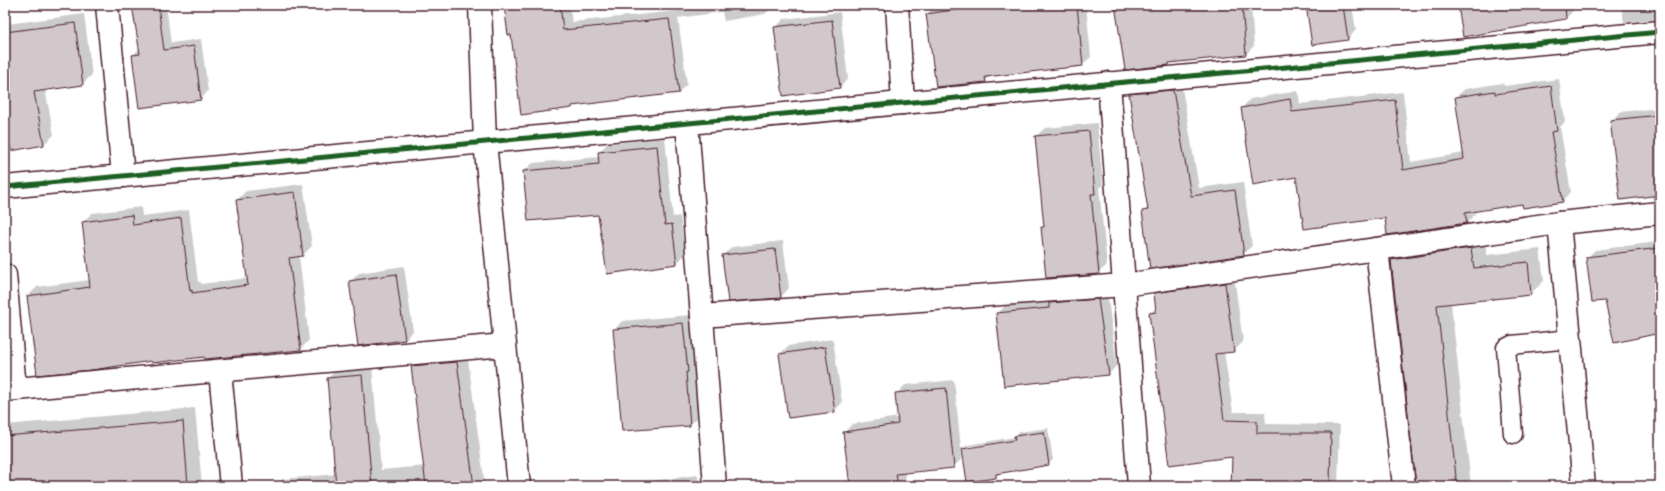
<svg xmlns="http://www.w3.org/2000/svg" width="1665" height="491" font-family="'Indie Flower',sans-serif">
  <rect width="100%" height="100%" fill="#fff"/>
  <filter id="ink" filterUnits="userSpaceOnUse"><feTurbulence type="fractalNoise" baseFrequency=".025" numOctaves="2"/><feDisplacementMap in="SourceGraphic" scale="8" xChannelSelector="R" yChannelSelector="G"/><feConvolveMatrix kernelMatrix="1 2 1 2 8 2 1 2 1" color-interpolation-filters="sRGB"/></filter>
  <g filter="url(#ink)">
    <g fill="#0003" fill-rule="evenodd">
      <path d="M 133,5 L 166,5 L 171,43 L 201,39 L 208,91 L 201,99 L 140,107 L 133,55 L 140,48 Z"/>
      <path d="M 505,5 L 569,5 L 572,22 L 676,11 L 675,5 L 774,6 L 765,14 L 724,21 L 722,12 L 678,18 L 687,84 L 679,92 L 574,105 L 571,107 L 512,34 Z"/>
      <path d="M 939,5 L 1086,5 L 1091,57 L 1082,65 L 991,75 L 985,81 L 927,14 L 935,6 Z"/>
      <path d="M 1116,5 L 1251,5 L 1254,46 L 1246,54 L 1172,61 L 1169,64 Z"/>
      <path d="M 1307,5 L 1352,5 L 1356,30 L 1348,39 Z"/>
      <path d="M 1459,5 L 1573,5 L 1574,10 L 1566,18 Z"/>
      <path d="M 1621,5 L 1660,5 L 1660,19 L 1624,22 Z"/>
      <path d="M 840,12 L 848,79 L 840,87 L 775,28 L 784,19 Z"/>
      <path d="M 84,14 L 92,75 L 82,84 L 45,89 L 54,135 L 44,144 L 5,151 L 5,26 L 7,24 Z"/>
      <path d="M 1559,79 L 1565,122 L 1560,127 L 1571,192 L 1562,201 L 1523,203 L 1474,210 L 1475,214 L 1467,223 L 1386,217 L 1297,176 L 1242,108 L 1250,99 L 1298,91 L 1300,104 L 1403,92 L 1411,162 L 1464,153 L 1456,97 L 1465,89 L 1503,83 L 1504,86 Z"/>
      <path d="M 1181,82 L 1199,188 L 1243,182 L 1252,246 L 1243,254 L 1143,212 L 1149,206 L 1131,95 L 1139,86 Z"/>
      <path d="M 1660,108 L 1660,201 L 1652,200 L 1652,195 L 1611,121 L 1620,112 Z"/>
      <path d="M 1097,123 L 1103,185 L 1099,188 L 1107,265 L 1098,273 L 1042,228 L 1045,225 L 1036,136 L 1045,128 Z"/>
      <path d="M 665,138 L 673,217 L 680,216 L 685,255 L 677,263 L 599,214 L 524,171 L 533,163 L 599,157 L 599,152 L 607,144 Z"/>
      <path d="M 303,184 L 312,246 L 303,255 L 299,256 L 309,340 L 301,349 L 152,359 L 28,296 L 37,287 L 90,280 L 83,222 L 92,213 L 141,207 L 142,216 L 189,210 L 198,282 L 201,282 L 201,284 L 248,278 L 237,200 L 246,191 Z"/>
      <path d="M 1660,222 L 1660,332 L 1606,300 L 1587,258 L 1595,250 L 1657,242 L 1655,226 Z"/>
      <path d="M 1484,236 L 1487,255 L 1540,249 L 1544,281 L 1530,294 L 1451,303 L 1471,486 L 1416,486 L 1392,260 L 1405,247 Z"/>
      <path d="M 783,241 L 789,288 L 781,297 L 729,301 L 723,255 L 732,247 Z"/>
      <path d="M 404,266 L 413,331 L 405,340 L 351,281 L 359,273 Z"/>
      <path d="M 1234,275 L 1243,342 L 1234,351 L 1224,352 L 1233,412 L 1265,412 L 1266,424 L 1340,425 L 1338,486 L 1232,486 L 1233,455 L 1150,313 L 1157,307 L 1155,294 L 1164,285 Z"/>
      <path d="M 1107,292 L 1117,365 L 1109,374 L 997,314 L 1006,305 Z"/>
      <path d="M 691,315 L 696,362 L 694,364 L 698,417 L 690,425 L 623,430 L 614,330 L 622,321 Z"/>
      <path d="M 833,339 L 842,403 L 834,411 L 780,354 L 788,346 Z"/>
      <path d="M 467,352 L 485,486 L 276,486 L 283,479 L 336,474 L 328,378 L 338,368 L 372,366 L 381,470 L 425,466 L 412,366 L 422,356 Z"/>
      <path d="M 954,380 L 962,459 L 953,467 L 905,472 L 906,482 L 902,486 L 851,486 L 844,433 L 852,424 L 899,417 L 896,394 L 905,385 Z"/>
      <path d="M 195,408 L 202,486 L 5,486 L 5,425 Z"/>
      <path d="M 1048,428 L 1053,460 L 1048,464 L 1000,472 L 996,477 L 963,449 L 967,445 L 1015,437 L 1019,432 ZM 1019,439 L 1020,441 L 966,449 L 966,447 Z"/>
      <path d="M 698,475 L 699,486 L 611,486 Z"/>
    </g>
    <g fill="#d2c7cb" stroke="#4a1f2b">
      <path d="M 132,5 L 158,5 L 164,50 L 194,46 L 201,100 L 139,108 L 132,55 L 140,54 Z"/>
      <path d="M 504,5 L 560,5 L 563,30 L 669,19 L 679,93 L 572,106 L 572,108 L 521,115 L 511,35 L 508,35 Z"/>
      <path d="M 988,5 L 1077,5 L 1083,66 L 985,77 L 986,82 L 936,87 L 926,14 Z"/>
      <path d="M 1115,5 L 1242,5 L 1246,55 L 1169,63 L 1169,65 L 1125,70 Z"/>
      <path d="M 1306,5 L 1343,5 L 1348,40 L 1312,45 Z"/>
      <path d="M 1458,5 L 1565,5 L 1566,19 L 1463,37 Z"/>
      <path d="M 832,20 L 840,88 L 783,96 L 774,27 Z"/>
      <path d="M 75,23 L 83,85 L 34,92 L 44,145 L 11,151 L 5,121 L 5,32 Z"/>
      <path d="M 1551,86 L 1557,131 L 1551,132 L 1563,202 L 1523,208 L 1522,204 L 1465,213 L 1467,223 L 1387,235 L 1385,218 L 1304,229 L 1296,177 L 1253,185 L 1241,108 L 1290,99 L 1292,112 L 1395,100 L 1403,170 L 1464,159 L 1455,97 L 1495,91 L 1495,94 Z"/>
      <path d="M 1173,90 L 1191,196 L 1235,190 L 1244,255 L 1150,269 L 1142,211 L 1148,210 L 1129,94 Z"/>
      <path d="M 1660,115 L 1660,195 L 1620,200 L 1610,120 Z"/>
      <path d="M 1089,131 L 1095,194 L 1091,194 L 1099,274 L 1046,278 L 1041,227 L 1044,227 L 1035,136 Z"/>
      <path d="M 657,146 L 665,225 L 672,224 L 677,264 L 607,274 L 598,215 L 528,221 L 523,171 L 599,164 L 598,152 Z"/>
      <path d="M 295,192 L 303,256 L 289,258 L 301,350 L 205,359 L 204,357 L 152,363 L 151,361 L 92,370 L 37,375 L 27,296 L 90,287 L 82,222 L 132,215 L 133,225 L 181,218 L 190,291 L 192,290 L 192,293 L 248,285 L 236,200 Z"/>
      <path d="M 1471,248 L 1474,268 L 1528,262 L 1531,295 L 1437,305 L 1457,486 L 1416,486 L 1391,260 Z"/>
      <path d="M 1660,248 L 1660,333 L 1614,343 L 1605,301 L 1592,302 L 1586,257 Z"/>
      <path d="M 775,249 L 781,298 L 728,302 L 722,255 Z"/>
      <path d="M 396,274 L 405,340 L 358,346 L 349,281 Z"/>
      <path d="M 1225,283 L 1234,352 L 1215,354 L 1224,420 L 1257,421 L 1257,433 L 1331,433 L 1330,486 L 1231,486 L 1232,457 L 1169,465 L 1149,313 L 1156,312 L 1154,293 Z"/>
      <path d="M 1098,299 L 1109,375 L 1004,386 L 996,313 L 1049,308 L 1049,303 Z"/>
      <path d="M 683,323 L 688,372 L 686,372 L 690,426 L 622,431 L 613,329 Z"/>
      <path d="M 825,347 L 835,412 L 788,418 L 779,354 Z"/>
      <path d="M 457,362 L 474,486 L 426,486 L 411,366 Z"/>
      <path d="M 362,375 L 372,486 L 336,486 L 327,378 Z"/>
      <path d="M 946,388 L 954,468 L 896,474 L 898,486 L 850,486 L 843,432 L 898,424 L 895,393 Z"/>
      <path d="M 183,421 L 188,486 L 5,486 L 5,436 Z"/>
      <path d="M 1044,432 L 1049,465 L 996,474 L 996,478 L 967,482 L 962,449 L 1015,440 L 1014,436 Z"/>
    </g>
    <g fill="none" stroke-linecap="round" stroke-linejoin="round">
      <defs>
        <path id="service" d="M 1513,434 L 1506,348 L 1512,345 L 1570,339"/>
        <g id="minor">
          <path d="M 107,5 L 123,176"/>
          <path d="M 480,5 L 485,142 L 519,486"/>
          <path d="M 897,5 L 903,103"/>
          <path d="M 1109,83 L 1139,486"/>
          <path d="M 687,123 L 715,486"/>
          <path d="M 5,187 L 1660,32"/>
          <path d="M 1559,223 L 1584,486"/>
          <path d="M 1377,249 L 1404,486"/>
          <path d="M 5,275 L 15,389"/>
          <path d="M 702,316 L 1124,285 L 1559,223 L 1660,213"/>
          <path d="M 220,371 L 231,486"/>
          <path d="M 5,390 L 504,345"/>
        </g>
      </defs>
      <use href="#service" stroke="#4a1f2b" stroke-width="21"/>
      <use href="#minor" stroke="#4a1f2b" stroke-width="25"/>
      <use href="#service" stroke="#fff" stroke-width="18"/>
      <use href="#minor" stroke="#fff" stroke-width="22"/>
      <defs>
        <path id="cycleway" d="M 5,187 L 1660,32"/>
      </defs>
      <use href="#cycleway" stroke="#fff" stroke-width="8"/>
      <use href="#cycleway" stroke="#1b5e20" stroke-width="5"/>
    </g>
  </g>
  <rect width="1665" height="491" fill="none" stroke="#fff" stroke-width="20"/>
  <rect x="10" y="10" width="1645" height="471" fill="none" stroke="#4a1f2b" stroke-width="1.5" filter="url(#ink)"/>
</svg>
